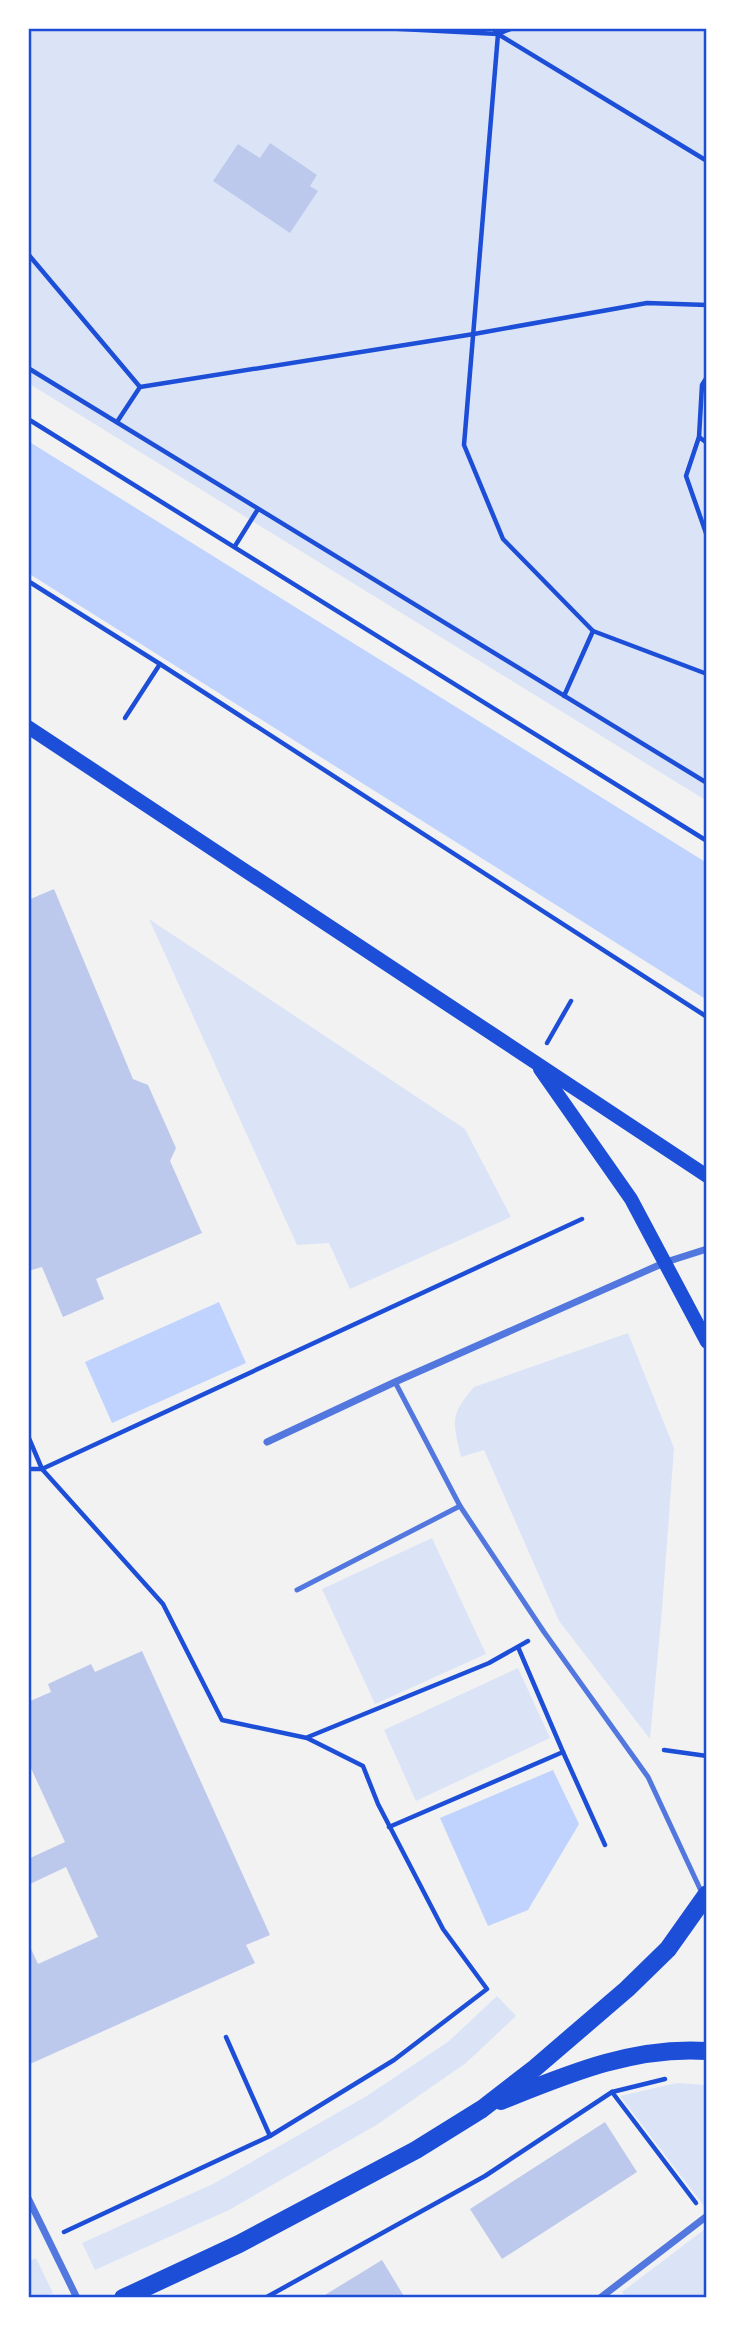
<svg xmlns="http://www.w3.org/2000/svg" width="735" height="2326" font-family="'DejaVu Sans',sans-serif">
  <rect width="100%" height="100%" fill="#f2f2f2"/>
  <g fill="#dbe4f7">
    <path d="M 28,28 L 707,28 L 707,801 L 28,383 Z"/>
    <path d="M 149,919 L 465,1129 L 511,1217 L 350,1289 L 329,1243 L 297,1245 Z"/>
    <path d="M 628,1333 L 674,1448 L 662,1610 L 650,1739 L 559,1621 L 484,1450 L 461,1457 C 453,1422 449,1416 474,1387 Z"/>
    <path d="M 432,1538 L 486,1654 L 375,1704 L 322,1589 Z"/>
    <path d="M 518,1668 L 550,1738 L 416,1801 L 384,1730 Z"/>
    <path d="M 497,1996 L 516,2016 L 466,2063 L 378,2124 L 229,2210 L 95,2270 L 82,2243 L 213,2184 L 365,2097 L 449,2041 Z"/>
    <path d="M 677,2083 L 707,2085 L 707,2210 L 620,2096 Z"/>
    <path d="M 705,2229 L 707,2231 L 707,2298 L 626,2298 L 622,2292 Z"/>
    <path d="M 36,2258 L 53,2293 L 41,2298 L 28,2298 L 28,2261 Z"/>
  </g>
  <g fill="#bfd3fe">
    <path d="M 28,441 L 707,863 L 707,1000 L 28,573 Z"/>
    <path d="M 219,1302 L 246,1363 L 112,1423 L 85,1362 Z"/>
    <path d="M 553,1770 L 579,1824 L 528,1910 L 488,1926 L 440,1818 Z"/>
  </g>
  <g fill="#bdc9ec">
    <path d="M 270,143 L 317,175 L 310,186 L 318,191 L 290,233 L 213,181 L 238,144 L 260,158 Z"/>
    <path d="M 54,889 L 133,1079 L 148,1085 L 176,1148 L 170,1161 L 202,1233 L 96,1279 L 104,1299 L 63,1317 L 42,1267 L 28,1271 L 28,900 Z"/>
    <path d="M 142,1651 L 270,1935 L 246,1945 L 255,1963 L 30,2064 L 28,1942 L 38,1964 L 98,1937 L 66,1867 L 28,1885 L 28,1859 L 65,1842 L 30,1766 L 28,1767 L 28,1702 L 51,1692 L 48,1684 L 91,1664 L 95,1672 Z"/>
    <path d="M 605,2122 L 637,2172 L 502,2259 L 470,2209 Z"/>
    <path d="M 382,2260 L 405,2298 L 320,2298 Z"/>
  </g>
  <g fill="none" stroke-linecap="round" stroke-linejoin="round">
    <g stroke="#1d4ed8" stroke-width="4.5">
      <path d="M 381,28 L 498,34 L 513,28"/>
      <path d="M 493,28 L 498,34 L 707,161"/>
      <path d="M 498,34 L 464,445 L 503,539 L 593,631 L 707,674"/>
      <path d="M 28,254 L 140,387"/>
      <path d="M 28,368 L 707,783"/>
      <path d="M 707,377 L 702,385 L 699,437 L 686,476 L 707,536"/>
      <path d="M 28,419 L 707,841"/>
      <path d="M 117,422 L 140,387 L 474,334 L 647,303 L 707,305"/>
      <path d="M 699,437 L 707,443"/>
      <path d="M 235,546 L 258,509"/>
      <path d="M 28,581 L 160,664 L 707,1017"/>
      <path d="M 564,696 L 593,631"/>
      <path d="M 125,718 L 160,664"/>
      <path d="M 547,1043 L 571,1001"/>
      <path d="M 28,1436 L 42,1469 L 163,1604 L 222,1720 L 307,1738 L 363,1766 L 378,1804 L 443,1929 L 487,1989 L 394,2060 L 270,2136 L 64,2232"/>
      <path d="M 28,1469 L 42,1469 L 582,1219"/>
      <path d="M 308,1737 L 489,1663 L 528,1641"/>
      <path d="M 664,1750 L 707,1756"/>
      <path d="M 563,1752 L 605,1845"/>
      <path d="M 389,1827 L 563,1752 L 518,1647"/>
      <path d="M 226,2037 L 270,2136"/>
      <path d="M 612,2092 L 696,2203"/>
      <path d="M 265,2298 L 485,2176 L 612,2092 L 665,2079"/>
    </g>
    <g stroke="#5277de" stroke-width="5">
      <path d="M 395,1382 L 460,1506 L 544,1632 L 648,1777 L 702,1893"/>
      <path d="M 297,1590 L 460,1506"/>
    </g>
    <g stroke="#5277de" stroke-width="7">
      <path d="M 267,1442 L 395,1382 L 666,1262 L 707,1249"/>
      <path d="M 28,2198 L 77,2298"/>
      <path d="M 600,2298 L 707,2216"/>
    </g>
    <g stroke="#1d4ed8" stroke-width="14">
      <path d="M 28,727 L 707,1176"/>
      <path d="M 540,1069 L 631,1199 L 707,1342"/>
    </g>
    <g stroke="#1d4ed8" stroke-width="18">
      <path d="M 501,2101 C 568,2074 634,2046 707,2051"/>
      <path d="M 123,2298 L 239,2244 L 416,2150 L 482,2109 L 535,2068 L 627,1989 L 668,1949 L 707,1894"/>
    </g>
  </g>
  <rect width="735" height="2326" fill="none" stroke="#ffffff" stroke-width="60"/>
  <rect x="30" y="30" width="675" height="2266" fill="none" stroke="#1d4ed8" stroke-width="2.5"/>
</svg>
